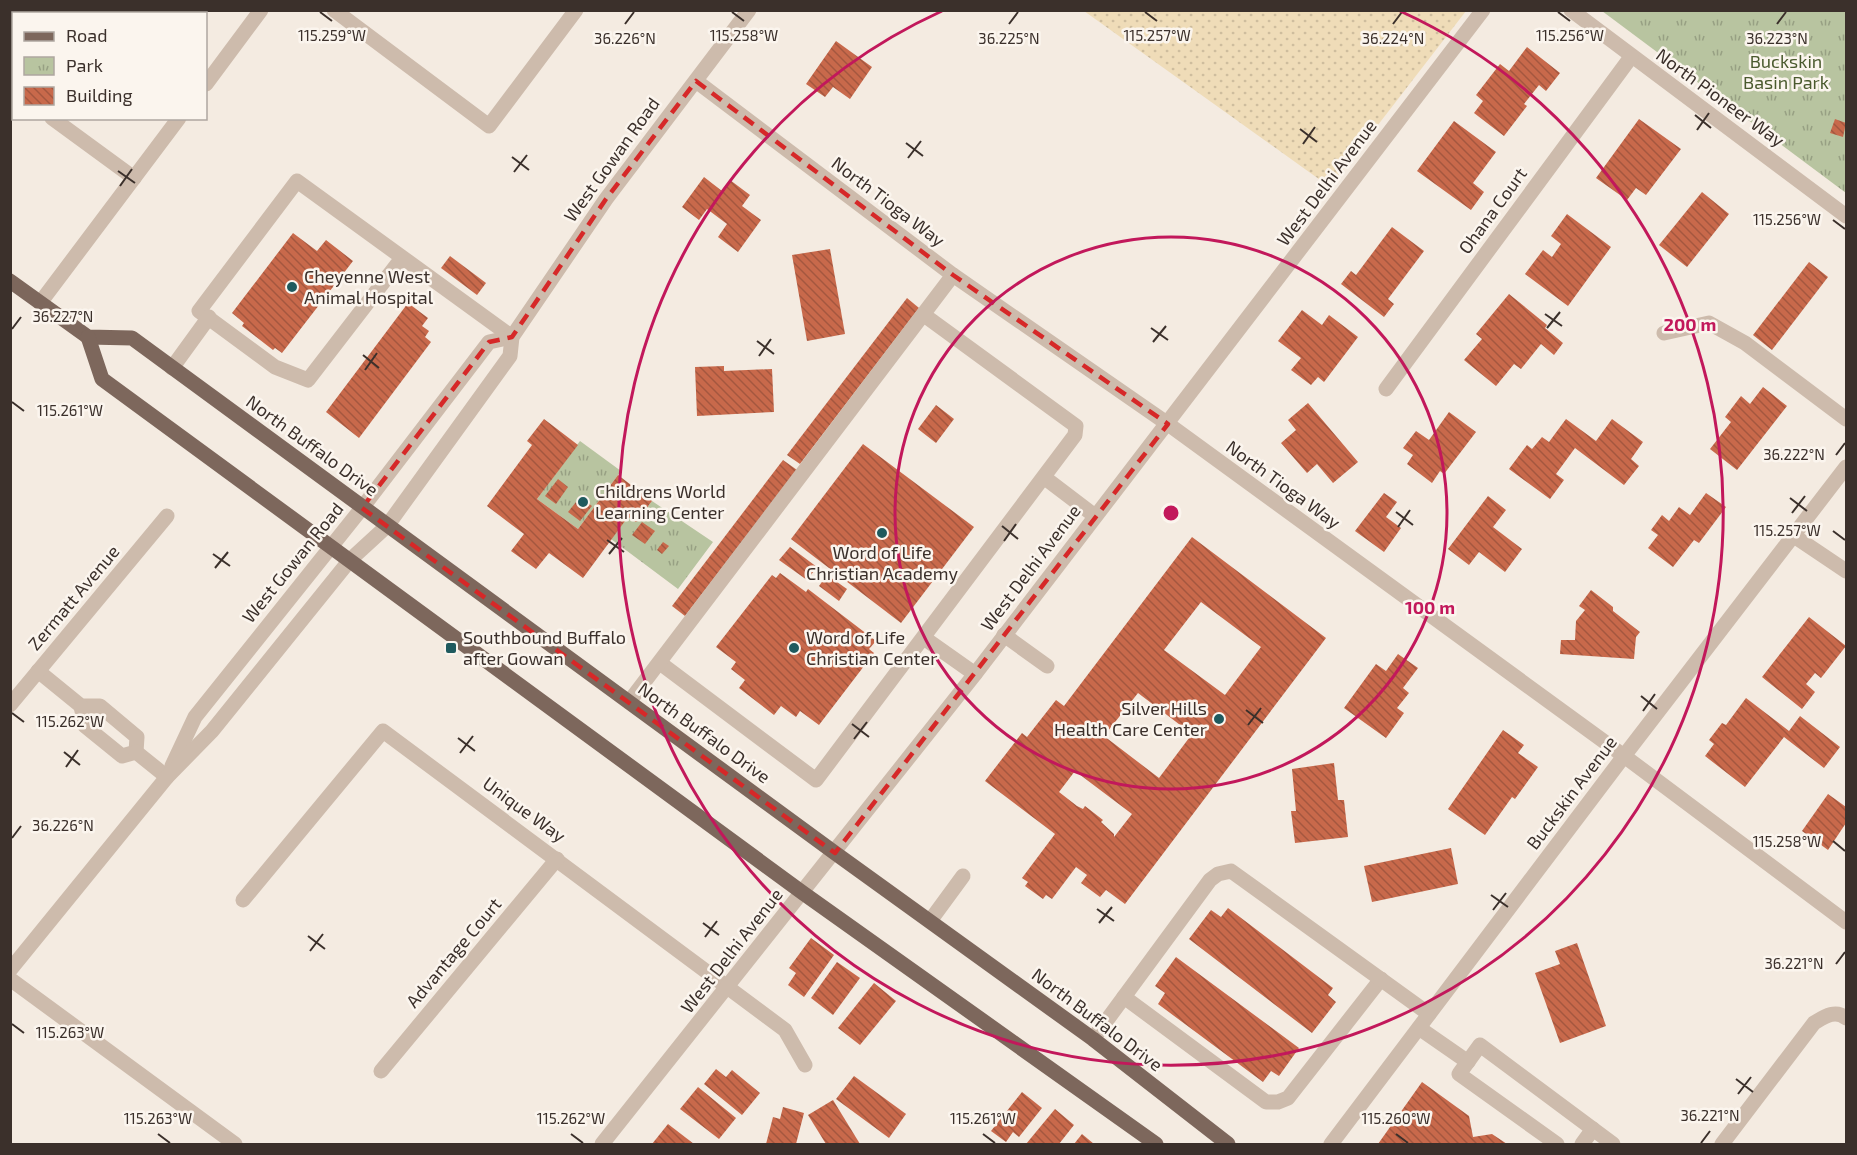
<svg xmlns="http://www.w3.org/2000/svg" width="1857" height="1155" font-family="'Exo 2',sans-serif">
  <defs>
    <pattern id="sand-dots" width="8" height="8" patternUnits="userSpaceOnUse" patternTransform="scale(1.5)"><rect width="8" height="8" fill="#efdcb8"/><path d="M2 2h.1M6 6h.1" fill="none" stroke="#cebd9e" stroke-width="1.8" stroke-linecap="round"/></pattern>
    <pattern id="park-tufts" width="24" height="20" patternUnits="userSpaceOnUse" patternTransform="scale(1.5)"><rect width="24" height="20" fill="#b8c4a0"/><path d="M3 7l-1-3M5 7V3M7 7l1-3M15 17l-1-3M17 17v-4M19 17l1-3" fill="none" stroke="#97a083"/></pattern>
    <pattern id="building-back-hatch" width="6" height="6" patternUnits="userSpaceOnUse" patternTransform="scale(1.5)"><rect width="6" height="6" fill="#c8694b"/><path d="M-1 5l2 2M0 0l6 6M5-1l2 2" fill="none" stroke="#a4573f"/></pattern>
  </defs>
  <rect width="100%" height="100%" fill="#f4ebe1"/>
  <path fill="url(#sand-dots)" d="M 1084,11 L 1466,11 L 1330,187 Z"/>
  <g fill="url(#park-tufts)">
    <path d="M 1602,11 L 1846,11 L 1846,193 Z"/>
    <path d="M 580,441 L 621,471 L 578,529 L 537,499 Z"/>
    <path d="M 652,501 L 713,542 L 678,589 L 611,539 L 628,517 L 636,522 Z"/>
  </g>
  <g fill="url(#building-back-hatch)" fill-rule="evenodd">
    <path d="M 836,41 L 872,67 L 850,99 L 833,87 L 825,97 L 806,84 Z"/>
    <path d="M 1527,47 L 1560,73 L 1546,91 L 1539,85 L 1524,104 L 1527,106 L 1504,136 L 1474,113 L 1483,101 L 1476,95 L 1500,64 L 1509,71 Z"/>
    <path d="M 1639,119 L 1681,149 L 1646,195 L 1636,188 L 1627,200 L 1596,178 Z"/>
    <path d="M 1835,119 L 1846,123 L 1843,137 L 1830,133 Z"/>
    <path d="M 1454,121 L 1496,152 L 1473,183 L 1484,192 L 1471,210 L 1417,171 Z"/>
    <path d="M 704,177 L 722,191 L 730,180 L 750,195 L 742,206 L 761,220 L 738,252 L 718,237 L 727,224 L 707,209 L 699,220 L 682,207 Z"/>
    <path d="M 1702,192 L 1729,214 L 1687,267 L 1659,245 Z"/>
    <path d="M 1567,214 L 1611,247 L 1568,306 L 1525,274 L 1543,250 L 1552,257 L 1561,244 L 1551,236 Z"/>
    <path d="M 1392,227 L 1424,251 L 1388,299 L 1394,304 L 1384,317 L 1341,284 L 1351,271 L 1356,275 Z"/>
    <path d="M 293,233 L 317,251 L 326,240 L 353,261 L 282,353 L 275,348 L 273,350 L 242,326 L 244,323 L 232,313 Z"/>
    <path d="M 830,249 L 845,334 L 807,341 L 792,255 Z"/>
    <path d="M 450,256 L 486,283 L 477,295 L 441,268 Z"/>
    <path d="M 1809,262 L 1828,277 L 1772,350 L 1753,335 Z"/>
    <path d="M 1509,294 L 1547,325 L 1545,328 L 1563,343 L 1554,355 L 1541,344 L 1521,369 L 1514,364 L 1496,386 L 1464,360 L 1482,339 L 1476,334 Z"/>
    <path d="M 907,298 L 919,308 L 800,464 L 787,455 Z"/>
    <path d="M 408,303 L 428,318 L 422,326 L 429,331 L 425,337 L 431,342 L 359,438 L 326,412 Z"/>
    <path d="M 1302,310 L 1322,325 L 1329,315 L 1358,337 L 1324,382 L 1318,377 L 1311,385 L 1291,370 L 1301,358 L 1278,341 Z"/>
    <path d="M 724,366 L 724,371 L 772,369 L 774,412 L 697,416 L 695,367 Z"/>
    <path d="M 1763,387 L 1787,406 L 1737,470 L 1710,449 L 1731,422 L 1725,417 L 1741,396 L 1750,404 Z"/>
    <path d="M 1308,403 L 1358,462 L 1333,483 L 1317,464 L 1307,473 L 1281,443 L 1296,430 L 1288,420 Z"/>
    <path d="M 936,405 L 954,419 L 936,443 L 918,429 Z"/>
    <path d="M 1449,412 L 1476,432 L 1444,474 L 1440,471 L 1432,483 L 1407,464 L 1413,455 L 1403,448 L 1416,431 L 1429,440 Z"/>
    <path d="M 544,419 L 578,445 L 537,499 L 578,529 L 618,475 L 652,501 L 636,522 L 628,517 L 583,578 L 549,553 L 536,569 L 511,551 L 524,534 L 487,506 L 532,445 L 527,441 Z"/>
    <path d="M 1566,419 L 1596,441 L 1612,419 L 1643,442 L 1631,459 L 1639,466 L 1624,485 L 1575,448 L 1556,474 L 1564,480 L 1550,499 L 1509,469 L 1527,445 L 1532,449 L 1542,437 L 1549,442 Z"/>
    <path d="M 863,444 L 974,527 L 901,623 L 791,539 Z"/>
    <path d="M 783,460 L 797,470 L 685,616 L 672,606 Z"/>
    <path d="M 558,479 L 568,487 L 556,504 L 545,496 Z"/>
    <path d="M 1384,493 L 1397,502 L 1386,517 L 1401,528 L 1384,552 L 1355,531 Z"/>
    <path d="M 1706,493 L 1726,507 L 1699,543 L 1694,540 L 1673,567 L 1648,548 L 1658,535 L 1651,530 L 1662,515 L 1669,521 L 1679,507 L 1690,515 Z"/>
    <path d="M 1488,496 L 1506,510 L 1493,527 L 1522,549 L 1505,572 L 1479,552 L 1469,565 L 1448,549 Z"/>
    <path d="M 580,497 L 592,506 L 580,521 L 568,512 Z"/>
    <path d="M 642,522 L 655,531 L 645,544 L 632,535 Z"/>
    <path d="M 1192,537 L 1326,638 L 1125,904 L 1106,890 L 1100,897 L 1081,883 L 1087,875 L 1076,867 L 1052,899 L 1046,895 L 1043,899 L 1025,886 L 1028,882 L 1022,878 L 1055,834 L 985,781 L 1022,733 L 1027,737 L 1056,700 L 1064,706 ZM 1201,602 L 1261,647 L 1225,695 L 1164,650 ZM 1138,693 L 1192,734 L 1159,778 L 1104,736 ZM 1075,771 L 1132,814 L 1114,837 L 1114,834 L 1101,822 L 1103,820 L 1085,806 L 1083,809 L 1077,806 L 1059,792 Z"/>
    <path d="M 663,542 L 669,546 L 662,554 L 657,550 Z"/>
    <path d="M 790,547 L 817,567 L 807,580 L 779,560 Z"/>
    <path d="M 780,573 L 806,592 L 808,589 L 876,641 L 869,649 L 874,653 L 819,725 L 800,711 L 796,717 L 781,706 L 774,715 L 739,688 L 745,680 L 731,669 L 736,662 L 716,647 L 772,575 L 776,578 Z"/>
    <path d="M 827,575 L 847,589 L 839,601 L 819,586 Z"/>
    <path d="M 1591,590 L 1613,607 L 1613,611 L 1640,632 L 1636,637 L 1634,659 L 1560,654 L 1561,640 L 1575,640 L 1576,621 L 1585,610 L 1579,606 Z"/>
    <path d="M 1809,617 L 1846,646 L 1821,678 L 1815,673 L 1806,684 L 1815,692 L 1802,709 L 1762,677 Z"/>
    <path d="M 1398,654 L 1418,668 L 1403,688 L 1409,693 L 1397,708 L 1404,713 L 1386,738 L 1344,708 L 1376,664 L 1386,671 Z"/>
    <path d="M 1746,698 L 1789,731 L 1800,716 L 1840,747 L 1824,768 L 1784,737 L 1745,787 L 1705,756 L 1714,744 L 1709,740 L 1722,723 L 1726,725 Z"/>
    <path d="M 1503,730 L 1524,745 L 1518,753 L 1538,767 L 1515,799 L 1512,797 L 1485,835 L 1448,809 Z"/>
    <path d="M 1334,763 L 1338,800 L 1344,800 L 1348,837 L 1295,843 L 1291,811 L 1296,811 L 1292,769 Z"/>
    <path d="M 1828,794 L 1846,807 L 1846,823 L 1828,850 L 1802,831 Z"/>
    <path d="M 1451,848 L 1458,884 L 1372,902 L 1364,866 Z"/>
    <path d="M 1228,908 L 1333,988 L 1328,995 L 1336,1002 L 1312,1033 L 1189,939 L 1211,910 L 1221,917 Z"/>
    <path d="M 811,938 L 834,955 L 804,997 L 788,985 L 796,973 L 789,968 Z"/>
    <path d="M 1577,943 L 1606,1026 L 1560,1043 L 1535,973 L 1560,964 L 1555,951 Z"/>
    <path d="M 1176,957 L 1299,1048 L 1279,1076 L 1271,1071 L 1263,1082 L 1158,1004 L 1165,993 L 1155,986 Z"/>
    <path d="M 837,962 L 860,978 L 833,1015 L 811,998 Z"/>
    <path d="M 874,983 L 896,1001 L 860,1045 L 838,1028 Z"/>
    <path d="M 716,1069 L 726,1077 L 732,1070 L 760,1093 L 742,1115 L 704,1084 Z"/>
    <path d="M 854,1076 L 906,1114 L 889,1138 L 836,1099 Z"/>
    <path d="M 1422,1082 L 1469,1116 L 1473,1137 L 1492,1134 L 1507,1144 L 1378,1144 Z"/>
    <path d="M 698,1087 L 736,1118 L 719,1139 L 680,1109 Z"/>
    <path d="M 1022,1092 L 1042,1108 L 1019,1137 L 1013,1132 L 1006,1142 L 991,1131 Z"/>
    <path d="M 833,1100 L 860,1144 L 826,1144 L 808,1115 Z"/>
    <path d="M 783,1107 L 804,1113 L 796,1144 L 766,1144 L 773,1117 L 780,1119 Z"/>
    <path d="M 1055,1109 L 1074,1125 L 1059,1144 L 1026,1144 Z"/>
    <path d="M 668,1124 L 694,1144 L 652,1144 Z"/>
    <path d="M 1082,1134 L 1094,1144 L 1074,1144 Z"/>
  </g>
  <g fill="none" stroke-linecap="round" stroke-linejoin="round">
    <g stroke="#cdbbac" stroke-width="15">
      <path d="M 334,10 L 489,126 L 576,10"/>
      <path d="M 1571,10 L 1846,216"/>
      <path d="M 696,81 L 953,275 L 1168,424 L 1624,756 L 1846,922"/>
      <path d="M 206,84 L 261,10"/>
      <path d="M 10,88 L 14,90"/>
      <path d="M 52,118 L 134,178"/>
      <path d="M 402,258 L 308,380 L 275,367 L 199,311 L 297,181 L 512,337"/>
      <path d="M 40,303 L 179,118"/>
      <path d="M 1664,333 L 1709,323 L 1745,343 L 1846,419"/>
      <path d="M 172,368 L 209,317"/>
      <path d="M 1386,389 L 1631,57"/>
      <path d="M 1045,478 L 1095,516"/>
      <path d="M 1794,536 L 1846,571"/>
      <path d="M 1004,635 L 1047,666"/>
      <path d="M 924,638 L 975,674"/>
      <path d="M 660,663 L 816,780 L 1075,435 L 1076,426 L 924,315"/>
      <path d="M 38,671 L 81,706 L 100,706 L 137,737 L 136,752"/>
      <path d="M 629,702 L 953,275"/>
      <path d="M 10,705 L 167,516"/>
      <path d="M 81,706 L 85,726 L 122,756 L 136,752"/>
      <path d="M 136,752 L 167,777"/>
      <path d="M 172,766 L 195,717 L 362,508 L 489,342 L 512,337"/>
      <path d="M 243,900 L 383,731 L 785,1030 L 805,1065"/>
      <path d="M 930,921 L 963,876"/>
      <path d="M 10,970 L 167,777 L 212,731 L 350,560 L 387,526 L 510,356 L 512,337 L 606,199 L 749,10"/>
      <path d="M 10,979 L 235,1144"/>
      <path d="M 1124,997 L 1266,1102 L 1278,1102 L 1288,1098 L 1381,979"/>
      <path d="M 1419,1028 L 1468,1062"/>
      <path d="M 1093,1039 L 1210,880 L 1218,874 L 1231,871 L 1429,1014"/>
      <path d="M 381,1071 L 557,859"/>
      <path d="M 602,1144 L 975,674 L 1483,10"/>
      <path d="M 1331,1144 L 1624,756 L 1846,467"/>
      <path d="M 1557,1144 L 1459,1074 L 1480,1045 L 1613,1144"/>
      <path d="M 1582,1144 L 1593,1129"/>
      <path d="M 1722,1144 L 1814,1023 C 1824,1017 1835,1009 1846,1018"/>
    </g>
    <g stroke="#7d675c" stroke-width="15">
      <path d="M 10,281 L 88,337 L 132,338 L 835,853 L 1093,1039 L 1228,1144"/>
      <path d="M 88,337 L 102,379 L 803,893 L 1156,1144"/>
    </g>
  </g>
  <path fill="none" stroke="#d62828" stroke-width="4.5" stroke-dasharray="12 8" stroke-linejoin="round" d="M 696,81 L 953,275 L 1168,424 L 835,853 L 362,508 L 489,342 L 512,337 L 606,199 Z"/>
  <path fill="none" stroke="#3b302b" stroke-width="2" d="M 320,12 L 332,21M 732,12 L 744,21M 1145,12 L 1157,21M 1558,12 L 1570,21M 625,24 L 634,12M 1009,24 L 1018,12M 1393,24 L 1402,12M 1777,24 L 1786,12M 1695,115 L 1711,128M 1300,129 L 1317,142M 1697,130 L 1709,113M 906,143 L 923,156M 1303,144 L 1315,127M 512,157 L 529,170M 908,158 L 921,141M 118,171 L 135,183M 514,172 L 527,155M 120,186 L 132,169M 1833,220 L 1845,229M 1545,314 L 1562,326M 1151,328 L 1168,340M 1547,328 L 1560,312M 12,329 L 21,317M 757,341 L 774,354M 1153,342 L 1166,326M 363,355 L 379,368M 759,356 L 771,339M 365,370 L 377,353M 12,402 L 24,411M 1836,455 L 1845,443M 1790,498 L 1807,511M 1396,512 L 1413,525M 1792,513 L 1805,496M 1002,526 L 1018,539M 1398,527 L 1410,510M 1833,531 L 1845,540M 607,540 L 624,552M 1004,541 L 1016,524M 213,554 L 230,566M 609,554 L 622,538M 215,568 L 228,552M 1641,696 L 1657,709M 1246,710 L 1263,723M 1643,711 L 1655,694M 12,713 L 24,722M 852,724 L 869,737M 1248,725 L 1261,708M 458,738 L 475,751M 854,739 L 867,722M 64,752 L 80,765M 460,753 L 473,736M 66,767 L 78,750M 12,838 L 21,826M 1833,841 L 1845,851M 1491,895 L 1508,907M 1097,909 L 1114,921M 1493,910 L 1506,893M 703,923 L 719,935M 1099,923 L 1112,907M 308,936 L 325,949M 705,937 L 717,921M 310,951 L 323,934M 1836,964 L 1845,952M 12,1024 L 24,1033M 1736,1079 L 1753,1092M 1738,1094 L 1751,1077M 158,1134 L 170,1143M 571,1134 L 583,1143M 983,1134 L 995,1143M 1396,1134 L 1408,1143M 1701,1143 L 1710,1131"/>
  <g fill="none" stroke="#c2185b" stroke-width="3">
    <circle cx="1171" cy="513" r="276"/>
    <path d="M1400 11A552 552 0 1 1 942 11"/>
  </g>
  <g fill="#1f5a5e" stroke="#fbf5ee" stroke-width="2">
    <circle cx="292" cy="287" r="6"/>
    <circle cx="583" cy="502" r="6"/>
    <circle cx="882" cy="533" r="6"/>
    <rect x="445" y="642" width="12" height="12" rx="3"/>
    <circle cx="794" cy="648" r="6"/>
    <circle cx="1219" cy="719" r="6"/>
  </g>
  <g text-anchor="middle" stroke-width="5" stroke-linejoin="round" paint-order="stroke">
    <g font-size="18" fill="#4a5a2e" stroke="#fbf5ee">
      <text x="1786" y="68">Buckskin<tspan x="1786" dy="21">Basin Park</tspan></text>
    </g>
    <g font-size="18" fill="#3b302b" stroke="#fbf5ee">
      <text transform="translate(1720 98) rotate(36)" y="6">North Pioneer Way</text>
      <text transform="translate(612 160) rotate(-54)" y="6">West Gowan Road</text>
      <text transform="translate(1327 183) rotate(-53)" y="6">West Delhi Avenue</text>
      <text transform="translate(888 202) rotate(37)" y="6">North Tioga Way</text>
      <text transform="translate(1493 211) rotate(-54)" y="6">Ohana Court</text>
      <text transform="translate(312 446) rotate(36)" y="6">North Buffalo Drive</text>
      <text transform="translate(1283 485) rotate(36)" y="6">North Tioga Way</text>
      <text transform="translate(293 563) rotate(-51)" y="6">West Gowan Road</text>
      <text transform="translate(1031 568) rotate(-53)" y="6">West Delhi Avenue</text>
      <text transform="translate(74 598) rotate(-50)" y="6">Zermatt Avenue</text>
      <text transform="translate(704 733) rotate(36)" y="6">North Buffalo Drive</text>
      <text transform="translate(1572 793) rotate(-53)" y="6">Buckskin Avenue</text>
      <text transform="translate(524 810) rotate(36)" y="6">Unique Way</text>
      <text transform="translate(732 951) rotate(-52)" y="6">West Delhi Avenue</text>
      <text transform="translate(454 953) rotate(-50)" y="6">Advantage Court</text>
      <text transform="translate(1097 1020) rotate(37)" y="6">North Buffalo Drive</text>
    </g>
    <g font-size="18" fill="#3b302b" stroke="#fbf5ee" text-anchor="start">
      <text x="304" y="283">Cheyenne West<tspan x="304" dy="21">Animal Hospital</tspan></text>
      <text x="595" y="498">Childrens World<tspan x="595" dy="21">Learning Center</tspan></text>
      <text x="882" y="559" text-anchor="middle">Word of Life<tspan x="882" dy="21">Christian Academy</tspan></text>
      <text x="463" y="644">Southbound Buffalo<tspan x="463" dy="21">after Gowan</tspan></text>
      <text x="806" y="644">Word of Life<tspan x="806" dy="21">Christian Center</tspan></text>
      <text x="1207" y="715" text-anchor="end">Silver Hills<tspan x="1207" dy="21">Health Care Center</tspan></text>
    </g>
  </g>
  <g font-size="15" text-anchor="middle" fill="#3b302b" stroke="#fbf5ee" stroke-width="5" stroke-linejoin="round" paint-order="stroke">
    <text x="332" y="41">115.259°W</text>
    <text x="744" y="41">115.258°W</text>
    <text x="1157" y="41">115.257°W</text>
    <text x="1570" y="41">115.256°W</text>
    <text x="625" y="44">36.226°N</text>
    <text x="1009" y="44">36.225°N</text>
    <text x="1393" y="44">36.224°N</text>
    <text x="1777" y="44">36.223°N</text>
    <text x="1787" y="225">115.256°W</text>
    <text x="63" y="322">36.227°N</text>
    <text x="70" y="416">115.261°W</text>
    <text x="1794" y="460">36.222°N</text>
    <text x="1787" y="536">115.257°W</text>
    <text x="70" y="727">115.262°W</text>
    <text x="63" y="831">36.226°N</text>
    <text x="1787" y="847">115.258°W</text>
    <text x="1794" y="969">36.221°N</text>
    <text x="70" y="1038">115.263°W</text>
    <text x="1710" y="1121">36.221°N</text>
    <text x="158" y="1124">115.263°W</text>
    <text x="571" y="1124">115.262°W</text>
    <text x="983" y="1124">115.261°W</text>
    <text x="1396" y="1124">115.260°W</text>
  </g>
  <circle cx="1171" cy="513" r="9" fill="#c2185b" stroke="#fbf5ee" stroke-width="3"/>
  <g font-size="18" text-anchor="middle" font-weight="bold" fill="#c2185b" stroke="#fbf5ee" stroke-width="5" stroke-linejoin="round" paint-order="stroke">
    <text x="1690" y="331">200 m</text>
    <text x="1430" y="614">100 m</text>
  </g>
  <rect width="1857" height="1155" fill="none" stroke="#3b302b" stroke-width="24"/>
  <rect x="12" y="12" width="195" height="108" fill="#fbf5ee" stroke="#aea6a0" stroke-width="1.5"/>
  <rect x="24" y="32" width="30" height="9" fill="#7d675c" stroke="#aea6a0" stroke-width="1.5"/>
  <text x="66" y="42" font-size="18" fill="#3b302b">Road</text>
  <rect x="24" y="57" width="30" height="18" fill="url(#park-tufts)" stroke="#aea6a0" stroke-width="1.5"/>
  <text x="66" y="72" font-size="18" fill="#3b302b">Park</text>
  <rect x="24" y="87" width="30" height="18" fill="url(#building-back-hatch)" stroke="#aea6a0" stroke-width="1.5"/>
  <text x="66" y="102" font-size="18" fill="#3b302b">Building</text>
</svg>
